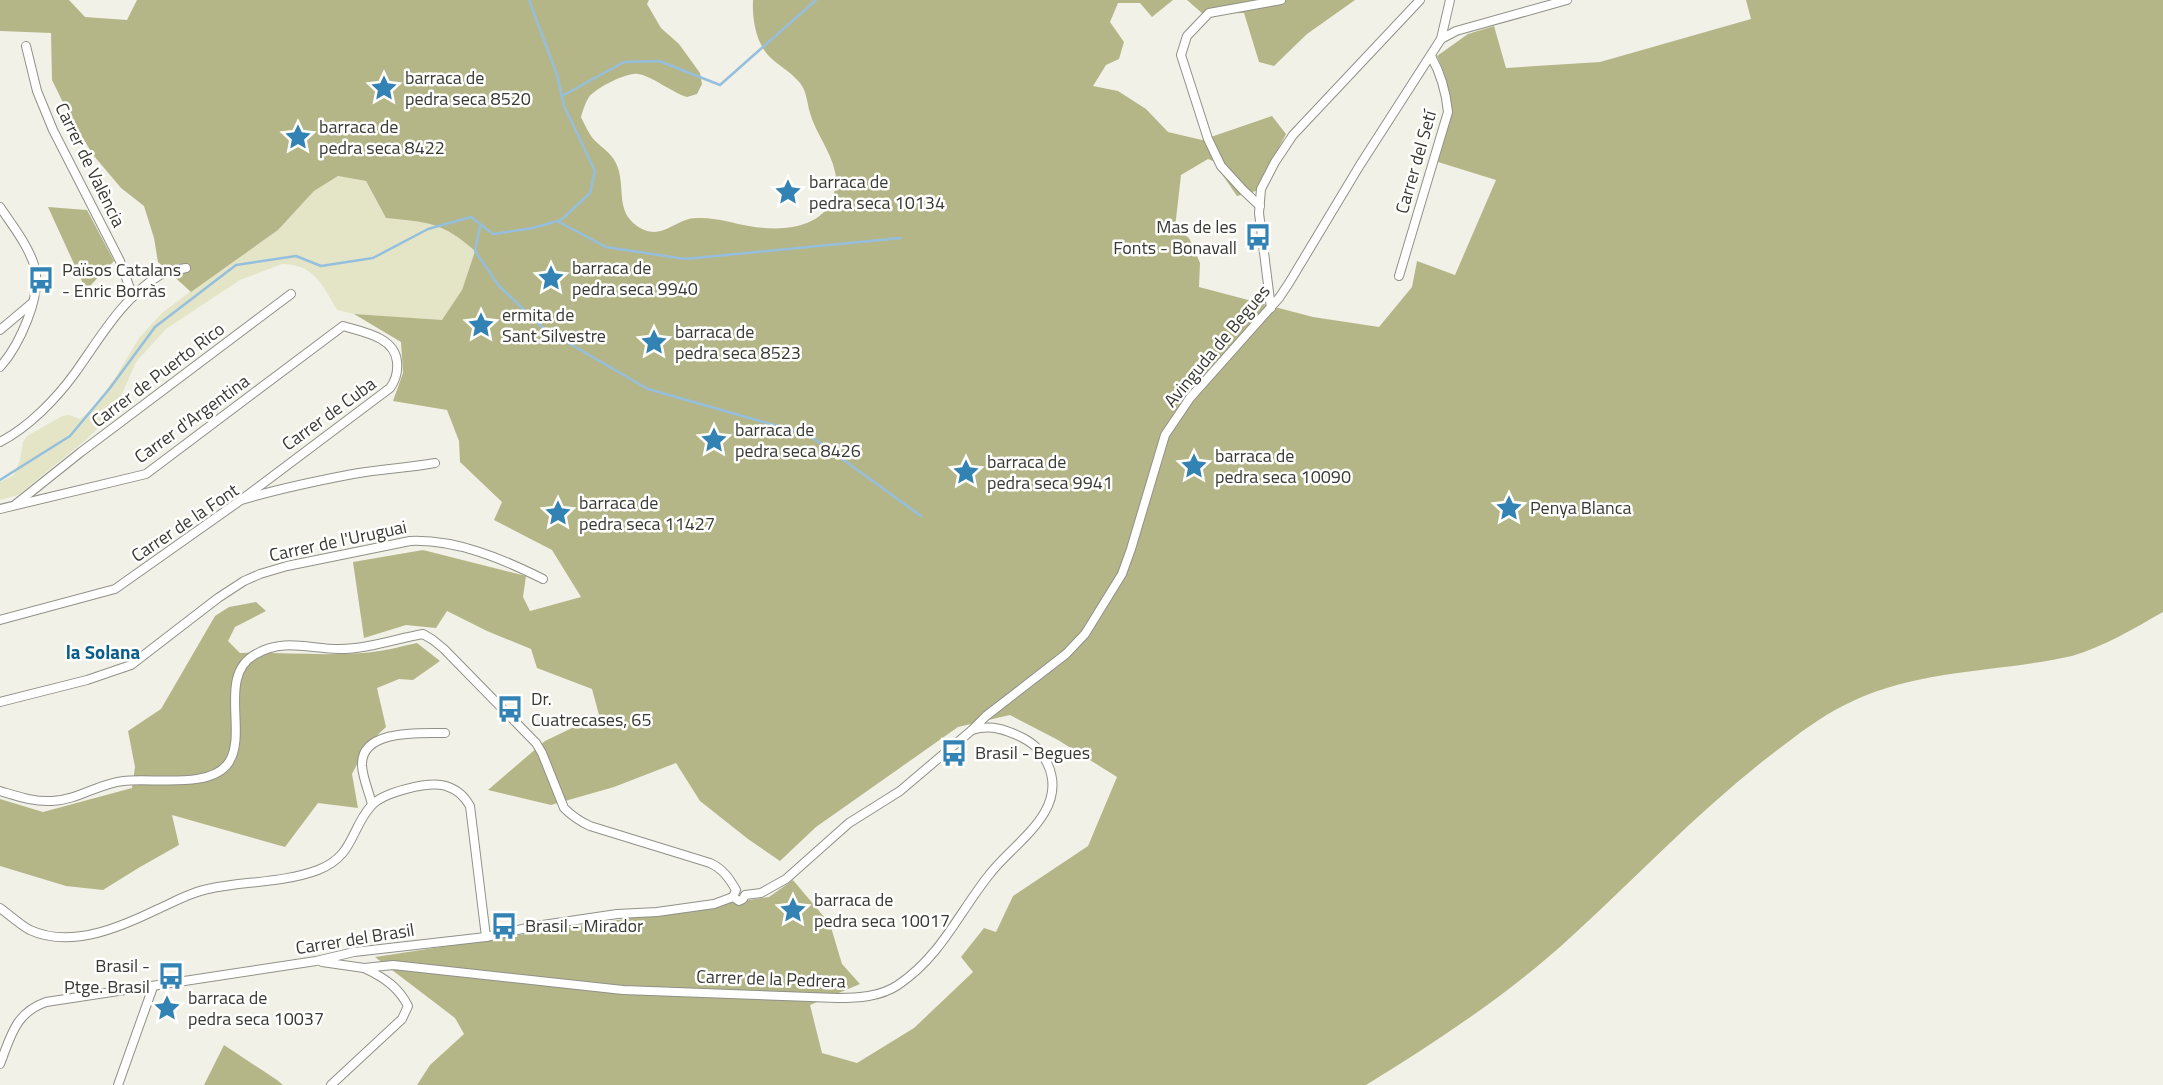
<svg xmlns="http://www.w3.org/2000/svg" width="2163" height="1085" font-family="'Titillium Web',sans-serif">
  <rect width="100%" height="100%" fill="#f1f1e8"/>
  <path fill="#e4e5c7" d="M 338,176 L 366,181 L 386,218 C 429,223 441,221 475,251 L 462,290 L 443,321 L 354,314 L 337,310 C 323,286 314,264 282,264 L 240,280 L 166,329 L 136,362 L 114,412 L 87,439 L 18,495 L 0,500 L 0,482 L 14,475 L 20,460 L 23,442 L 27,436 L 62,416 L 69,415 L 80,419 L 93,409 L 115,378 L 139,338 L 162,313 L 204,281 L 278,230 L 314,191 Z"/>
  <g fill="#b5b688">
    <path d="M 0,0 L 69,0 L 85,17 L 127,20 L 137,0 L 649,0 L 647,4 L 661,28 L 679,44 L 700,73 L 702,84 L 697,94 L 687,97 C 671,92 652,76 638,74 C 627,72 596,88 589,97 C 585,103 583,110 581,117 C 584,123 587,130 591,136 C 600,148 613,152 618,168 C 625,190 616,211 637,226 C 662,243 674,218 697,218 C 715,217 732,223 749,226 C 780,232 826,229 834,193 C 836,187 837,179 835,172 C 831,151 816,134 810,113 C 807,103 807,92 800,83 C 792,73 781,67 772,59 C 756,45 752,20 753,0 L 1173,0 L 1152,17 L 1140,3 L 1118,3 L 1110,22 L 1124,42 L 1119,59 L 1106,65 L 1093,86 L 1118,91 L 1146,109 L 1168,132 L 1202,140 L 1272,116 L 1286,134 L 1256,191 L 1237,196 L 1213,161 L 1208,159 L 1181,175 L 1175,228 L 1189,238 L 1200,263 L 1199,287 L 1313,317 L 1379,327 L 1412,287 L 1417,261 L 1455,275 L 1496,180 L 1438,162 C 1449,117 1458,101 1437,56 L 1468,34 L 1494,26 L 1506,68 L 1600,62 L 1751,19 L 1746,0 L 2163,0 L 2163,612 C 2133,629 2105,646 2072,656 C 2001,672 1922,669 1855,700 C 1830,711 1806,728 1784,745 C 1707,802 1642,872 1572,936 C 1509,994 1439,1040 1366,1085 L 417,1085 L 430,1065 L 464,1034 L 455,1018 L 375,957 L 769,897 L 793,880 L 830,924 L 842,964 L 860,984 L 810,1005 L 822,1053 L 857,1063 L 914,1028 L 973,972 L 961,957 L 984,928 L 996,932 L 1013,896 L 1088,846 L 1117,777 L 1058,740 L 1010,715 L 958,727 L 816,827 L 780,861 L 748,839 L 700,801 L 676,763 L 614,787 L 551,805 L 488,790 L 545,741 L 599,715 L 592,689 L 537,668 L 531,649 L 487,631 L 447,611 L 436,628 L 406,625 L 364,638 L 353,562 L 423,550 L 526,576 L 523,597 L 530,611 L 581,597 L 552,550 L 494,520 L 502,502 L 460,462 L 459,441 L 447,410 L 393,401 L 403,373 L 401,342 L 354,314 L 442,320 L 462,290 L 475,251 C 441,221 429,223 386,218 L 366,181 L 338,176 L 314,191 L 278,230 L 191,292 L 158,262 L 154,238 L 144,206 L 121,188 L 94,156 L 72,121 L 52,80 L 51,33 L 0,31 Z"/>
    <path d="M 1187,0 L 1355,0 L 1307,34 L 1274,66 L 1259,62 L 1244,13 L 1203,14 Z"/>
    <path d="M 48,207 L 87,210 L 114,261 L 86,290 Z"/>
    <path d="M 256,602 L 266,611 L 235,627 L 228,641 L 240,653 C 281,652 321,656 362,653 C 380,652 399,647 417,643 L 440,661 L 413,680 L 399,679 L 377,688 L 386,727 L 367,745 L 352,774 L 358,808 L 318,803 L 285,847 L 172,815 L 179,845 L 140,867 L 103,890 L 66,886 L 0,866 L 0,799 L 43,812 L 132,788 L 135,767 L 128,731 L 161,709 L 215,616 L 229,607 Z"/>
    <path d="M 224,1045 L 277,1080 L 283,1085 L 204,1085 Z"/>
  </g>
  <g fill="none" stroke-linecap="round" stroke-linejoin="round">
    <g stroke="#95bfdd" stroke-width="2.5">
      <path d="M 562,96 L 624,62 L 659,61 L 720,85 L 816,0"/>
      <path d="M 559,222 L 606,247 L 685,259 L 901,238"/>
      <path d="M 480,226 L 475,251 L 499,286 L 544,329 L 648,389 L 809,435 L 921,516"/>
      <path d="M 0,480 L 70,436 L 110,388 L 155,327 L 236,265 L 296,256 L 321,266 L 373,258 L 428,229 L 471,217 L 493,234 L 533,228 L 561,220 L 590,193 L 595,171 L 564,106 L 557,75 L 529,0"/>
    </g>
    <defs>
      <g id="street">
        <path d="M 1441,39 L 1456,31 L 1567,0"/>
        <path d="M 26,46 L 37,91 L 53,130 L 120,261 L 133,297"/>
        <path d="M 1260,206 L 1243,190 L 1221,166 L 1208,139 L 1181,55 L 1187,36 L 1209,13 L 1281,0"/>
        <path d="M 0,207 C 12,225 29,246 35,268 C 42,296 19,346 0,367"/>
        <path d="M 1399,276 L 1448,112 C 1446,92 1441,74 1431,56"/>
        <path d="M 1271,308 L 1259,213 L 1261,189 L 1275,162 L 1293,135 L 1420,0"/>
        <path d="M 0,330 L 32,303"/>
        <path d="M 0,442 C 29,427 56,399 75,373 C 100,338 123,297 160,275 C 168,270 177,270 186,268"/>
        <path d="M 16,504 L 81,452 L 291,294"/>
        <path d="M 0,509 L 146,474 L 343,326 C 363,332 395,337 397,362 C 398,372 396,380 390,388 L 241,500"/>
        <path d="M 0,620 L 115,589 L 241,500 C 278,489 316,481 353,474 C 380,469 408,468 435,463"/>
        <path d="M 0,702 L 87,680 L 131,665 L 218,598 L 244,581 L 260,574 L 287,566 L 410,541 C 456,539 503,559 543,579"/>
        <path d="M 0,791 C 17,796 33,802 52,801 C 77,800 98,784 123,781 C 152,777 211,790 229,762 C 248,732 217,675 256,654 C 283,638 310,649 339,649 C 367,649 395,639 423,634 L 433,640 L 444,649 L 536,743 L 542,753 L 564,808 C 572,816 579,821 590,826 L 710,863 C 723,869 729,878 736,890 L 733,897"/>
        <path d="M 372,804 C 369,792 363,779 362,766 C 360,729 420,733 445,733"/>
        <path d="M 0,908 C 10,915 19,924 30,930 C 71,949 121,927 158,909 C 174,902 191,892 208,889 C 244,881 283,883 318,870 C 354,856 350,830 371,806 C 383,792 429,781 446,786 C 458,790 464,796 470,806 L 486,937"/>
        <path d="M 322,962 L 364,968 L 393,965 L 623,990 L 837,998 C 858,998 880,997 898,985 C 941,956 958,914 989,875 C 1012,844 1069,812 1048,765 C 1042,752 1036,745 1023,738 C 1007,730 991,724 972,730"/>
        <path d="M 0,1064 C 11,1036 15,1013 46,1002 L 316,961 L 354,952 L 486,937 L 536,926 L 617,914 L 657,912 L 714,904 L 733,897 L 739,901 L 743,899 L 745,895 L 761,893 L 786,879 L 849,823 L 900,791 L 972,730 L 986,716 L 1066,654 L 1085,634 L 1122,574 L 1131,549 L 1165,435 L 1190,398 L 1279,298 L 1289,283 L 1360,165 L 1441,39 L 1450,0"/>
        <path d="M 118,1085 L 153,987"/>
        <path d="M 331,1085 L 402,1019 L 408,1006 C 399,988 385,978 366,969"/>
      </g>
    </defs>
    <use href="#street" stroke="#909188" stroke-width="10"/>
    <use href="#street" stroke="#fff" stroke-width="8"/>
  </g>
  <defs>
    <symbol id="sight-bare" viewBox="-9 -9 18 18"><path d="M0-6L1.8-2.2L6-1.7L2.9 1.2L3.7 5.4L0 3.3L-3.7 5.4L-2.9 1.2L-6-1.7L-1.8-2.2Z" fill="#3282b4" stroke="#fffffe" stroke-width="2.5" paint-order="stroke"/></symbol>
    <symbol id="bus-bare" viewBox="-9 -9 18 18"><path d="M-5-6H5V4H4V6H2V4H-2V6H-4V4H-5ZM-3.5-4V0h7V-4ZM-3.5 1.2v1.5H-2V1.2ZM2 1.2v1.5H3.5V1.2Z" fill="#3282b4" stroke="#fffffe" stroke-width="2.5" paint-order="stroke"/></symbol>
  </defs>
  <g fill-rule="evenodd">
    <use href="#sight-bare" x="365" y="69" width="38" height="38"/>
    <use href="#sight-bare" x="279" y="118" width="38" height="38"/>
    <use href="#sight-bare" x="769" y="173" width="38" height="38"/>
    <use href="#bus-bare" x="1239" y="218" width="38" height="38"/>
    <use href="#sight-bare" x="532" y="259" width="38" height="38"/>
    <use href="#bus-bare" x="22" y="261" width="38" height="38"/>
    <use href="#sight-bare" x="462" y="306" width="38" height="38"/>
    <use href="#sight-bare" x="635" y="323" width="38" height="38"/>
    <use href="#sight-bare" x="695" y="421" width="38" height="38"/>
    <use href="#sight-bare" x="1175" y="447" width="38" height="38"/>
    <use href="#sight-bare" x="947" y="453" width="38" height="38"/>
    <use href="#sight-bare" x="1490" y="489" width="38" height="38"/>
    <use href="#sight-bare" x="539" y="494" width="38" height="38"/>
    <use href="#bus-bare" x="491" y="690" width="38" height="38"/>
    <use href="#bus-bare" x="935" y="734" width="38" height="38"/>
    <use href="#sight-bare" x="774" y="891" width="38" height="38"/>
    <use href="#bus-bare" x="485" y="907" width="38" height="38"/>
    <use href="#bus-bare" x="152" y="957" width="38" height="38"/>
    <use href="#sight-bare" x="148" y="989" width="38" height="38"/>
  </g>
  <g text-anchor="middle" stroke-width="5" stroke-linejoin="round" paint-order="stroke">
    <g font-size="18" fill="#383834" stroke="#fffffe" text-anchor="start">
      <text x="405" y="84">barraca de<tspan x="405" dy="21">pedra seca 8520</tspan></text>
      <text x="319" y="133">barraca de<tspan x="319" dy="21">pedra seca 8422</tspan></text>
      <text x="809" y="188">barraca de<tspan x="809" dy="21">pedra seca 10134</tspan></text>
      <text x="1237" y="233" text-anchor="end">Mas de les<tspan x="1237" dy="21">Fonts - Bonavall</tspan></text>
      <text x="572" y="274">barraca de<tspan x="572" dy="21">pedra seca 9940</tspan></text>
      <text x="62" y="276">Països Catalans<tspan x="62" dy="21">- Enric Borràs</tspan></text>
      <text x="502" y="321">ermita de<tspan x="502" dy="21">Sant Silvestre</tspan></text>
      <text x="675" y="338">barraca de<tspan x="675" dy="21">pedra seca 8523</tspan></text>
      <text x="735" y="436">barraca de<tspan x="735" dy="21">pedra seca 8426</tspan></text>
      <text x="1215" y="462">barraca de<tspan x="1215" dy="21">pedra seca 10090</tspan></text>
      <text x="987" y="468">barraca de<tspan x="987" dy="21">pedra seca 9941</tspan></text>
      <text x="579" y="509">barraca de<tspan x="579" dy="21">pedra seca 11427</tspan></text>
      <text x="1530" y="514">Penya Blanca</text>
      <text x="531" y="705">Dr.<tspan x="531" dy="21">Cuatrecases, 65</tspan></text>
      <text x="975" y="759">Brasil - Begues</text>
      <text x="814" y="906">barraca de<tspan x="814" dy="21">pedra seca 10017</tspan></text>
      <text x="525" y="932">Brasil - Mirador</text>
      <text x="150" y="972" text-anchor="end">Brasil -<tspan x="150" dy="21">Ptge. Brasil</tspan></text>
      <text x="188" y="1004">barraca de<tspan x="188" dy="21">pedra seca 10037</tspan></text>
    </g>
    <g font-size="18" fill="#383834" stroke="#fffffe">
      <text transform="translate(1416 162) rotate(-74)" y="6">Carrer del Setí</text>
      <text transform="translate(90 165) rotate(64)" y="6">Carrer de València</text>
      <text transform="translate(1217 346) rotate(-50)" y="6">Avinguda de Begues</text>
      <text transform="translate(158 375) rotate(-37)" y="6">Carrer de Puerto Rico</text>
      <text transform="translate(329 414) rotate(-36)" y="6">Carrer de Cuba</text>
      <text transform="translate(192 419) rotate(-36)" y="6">Carrer d'Argentina</text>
      <text transform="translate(185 523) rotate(-34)" y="6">Carrer de la Font</text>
      <text transform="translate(338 541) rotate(-12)" y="6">Carrer de l'Uruguai</text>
      <text transform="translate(355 939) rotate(-9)" y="6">Carrer del Brasil</text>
      <text transform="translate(771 979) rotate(2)" y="6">Carrer de la Pedrera</text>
    </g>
    <g font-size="19" font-weight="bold" fill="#095d89" stroke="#fffffe">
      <text x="103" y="659">la Solana</text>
    </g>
  </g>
</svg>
